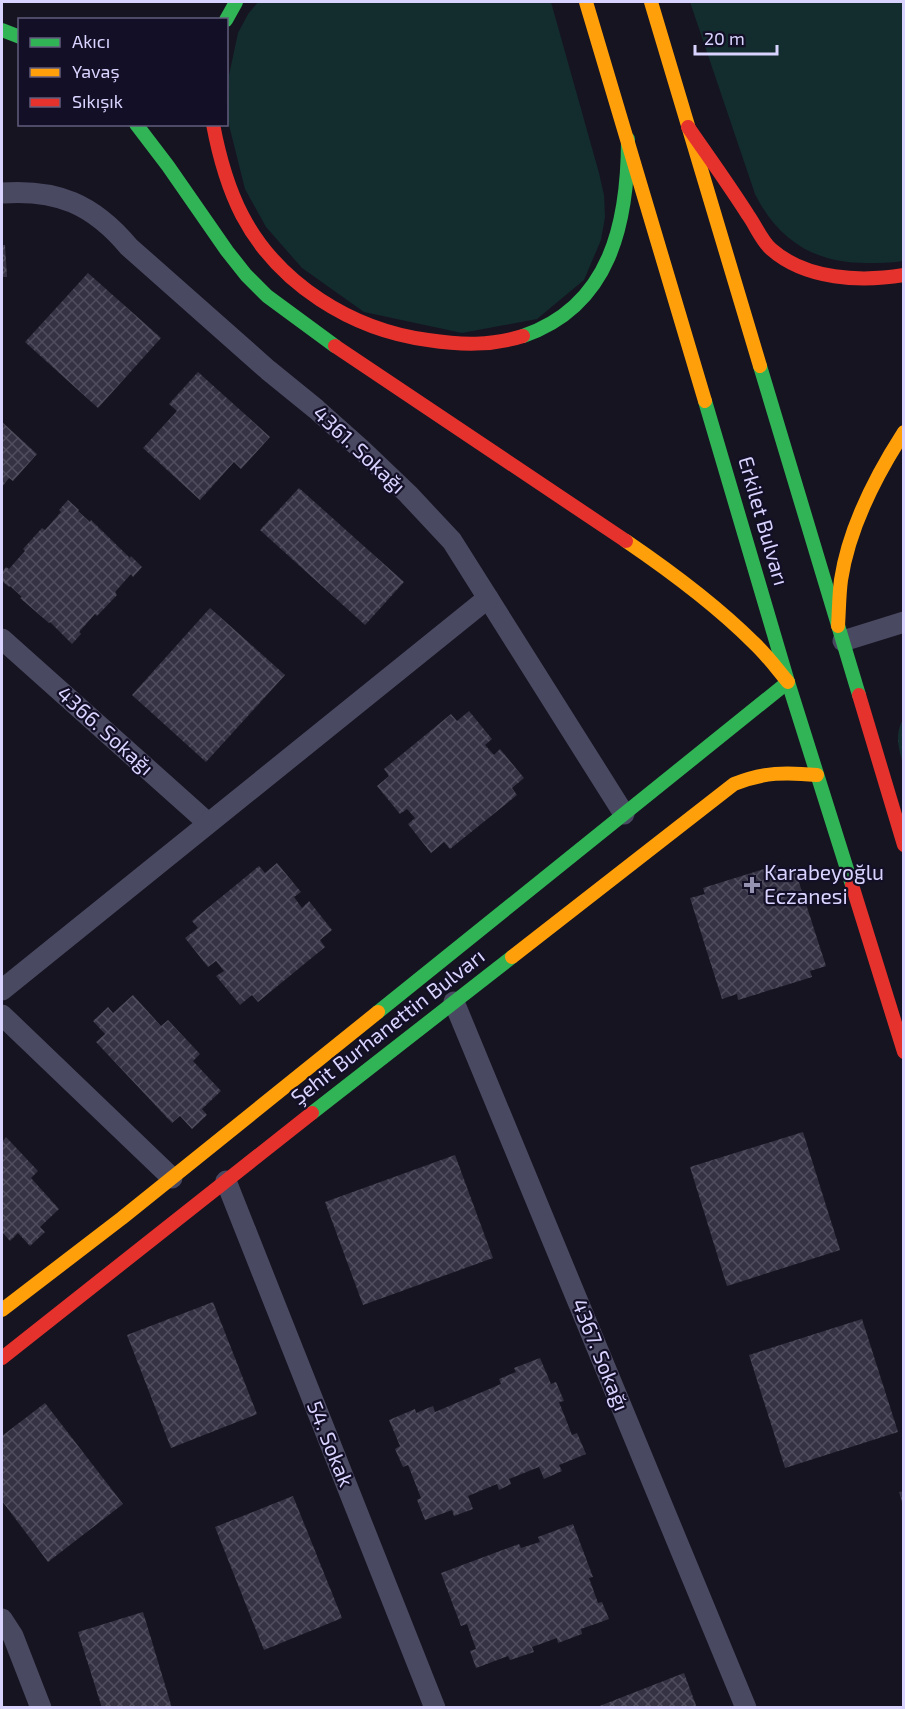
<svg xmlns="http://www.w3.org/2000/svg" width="905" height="1709" font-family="'Exo 2',sans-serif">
  <defs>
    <pattern id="park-dots" width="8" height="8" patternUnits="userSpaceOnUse" patternTransform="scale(1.5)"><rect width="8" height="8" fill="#132c2d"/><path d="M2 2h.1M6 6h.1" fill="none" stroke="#354a4c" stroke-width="1.8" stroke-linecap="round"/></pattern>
    <pattern id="building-cross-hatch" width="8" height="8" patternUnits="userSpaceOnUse" patternTransform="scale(1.5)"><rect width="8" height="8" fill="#343243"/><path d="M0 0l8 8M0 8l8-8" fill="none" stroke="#514f5f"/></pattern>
  </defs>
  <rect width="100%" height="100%" fill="#161421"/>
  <g fill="#132c2d">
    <path d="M 258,2 L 551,2 L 599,173 L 604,195 L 605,217 L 601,240 L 584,280 L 537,319 L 462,333 L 364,312 L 302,268 L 266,227 L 245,189 L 228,121 L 229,75 L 238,33 L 248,14 Z"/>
    <path d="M 690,2 L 903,2 L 903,261 C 891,263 879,263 866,263 C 815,263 778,241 755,194 Z"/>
  </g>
  <path fill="url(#park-dots)" d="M 903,720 L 903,764 C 899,748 894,735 903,720 Z"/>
  <g fill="url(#building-cross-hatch)">
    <path d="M 2,245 L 5,245 L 7,277 L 2,277 Z"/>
    <path d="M 88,273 L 161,338 L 98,408 L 25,342 Z"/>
    <path d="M 198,372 L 270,437 L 241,469 L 234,462 L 200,500 L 143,448 L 177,411 L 169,404 Z"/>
    <path d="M 2,422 L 37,454 L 13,481 L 9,478 L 2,487 Z"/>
    <path d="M 299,488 L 404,582 L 365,625 L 260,530 Z"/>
    <path d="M 68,500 L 79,510 L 78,511 L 90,522 L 91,520 L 130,558 L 131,556 L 142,567 L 133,577 L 131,574 L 115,592 L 117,595 L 97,616 L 95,614 L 79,632 L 81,634 L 72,644 L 50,622 L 49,623 L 20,598 L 22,597 L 10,586 L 9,587 L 2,581 L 2,572 L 6,567 L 9,569 L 25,551 L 23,549 L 42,528 L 45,530 L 61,512 L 59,510 Z"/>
    <path d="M 210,608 L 285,675 L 206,762 L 132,695 Z"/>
    <path d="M 469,711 L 492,739 L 485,745 L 494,755 L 500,749 L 524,778 L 512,788 L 517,795 L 450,849 L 444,842 L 431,853 L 408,824 L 415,818 L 407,809 L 400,814 L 377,786 L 389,776 L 384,769 L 451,714 L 457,721 Z"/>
    <path d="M 277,863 L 301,892 L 294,897 L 302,908 L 309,901 L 332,930 L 320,940 L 325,947 L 258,1002 L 252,995 L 240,1005 L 216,976 L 224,971 L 216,961 L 208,967 L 185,938 L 198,928 L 192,921 L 259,866 L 265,873 Z"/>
    <path d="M 777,865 L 779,871 L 794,867 L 826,966 L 810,971 L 812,977 L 738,1000 L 737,994 L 722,999 L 690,898 L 705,894 L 703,888 Z"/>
    <path d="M 133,995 L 161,1026 L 168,1020 L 200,1054 L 193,1061 L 221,1091 L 202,1109 L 207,1115 L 192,1129 L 180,1116 L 172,1123 L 96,1042 L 105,1034 L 93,1021 L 108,1007 L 113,1013 Z"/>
    <path d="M 803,1132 L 840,1250 L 727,1286 L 690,1167 Z"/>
    <path d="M 6,1137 L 38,1171 L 31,1178 L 59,1209 L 40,1227 L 45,1232 L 30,1246 L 18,1233 L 10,1241 L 2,1232 L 2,1142 Z"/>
    <path d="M 455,1155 L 493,1258 L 363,1305 L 325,1202 Z"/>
    <path d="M 213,1302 L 257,1414 L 171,1448 L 127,1335 Z"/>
    <path d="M 862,1319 L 898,1432 L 785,1468 L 749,1355 Z"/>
    <path d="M 540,1358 L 551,1384 L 556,1382 L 564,1401 L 559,1402 L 572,1435 L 577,1433 L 586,1454 L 559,1465 L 562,1471 L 544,1479 L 539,1467 L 509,1479 L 511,1484 L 499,1490 L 497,1484 L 468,1496 L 473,1509 L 454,1516 L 452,1510 L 425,1520 L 417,1500 L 421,1498 L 408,1465 L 403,1467 L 395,1449 L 400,1446 L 389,1420 L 415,1409 L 416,1413 L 433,1406 L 435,1412 L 501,1384 L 499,1379 L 516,1372 L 514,1368 Z"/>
    <path d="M 45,1403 L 123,1504 L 48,1562 L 2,1501 L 2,1436 Z"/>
    <path d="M 904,1491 L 904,1505 L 903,1505 L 899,1492 Z"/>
    <path d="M 293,1496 L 342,1618 L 264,1650 L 215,1527 Z"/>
    <path d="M 573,1524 L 593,1577 L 589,1578 L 598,1603 L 602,1602 L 609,1619 L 581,1629 L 582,1634 L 558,1643 L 557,1638 L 532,1647 L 534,1652 L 510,1660 L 508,1656 L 476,1668 L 470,1651 L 476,1649 L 467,1624 L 461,1626 L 441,1573 L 519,1544 L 521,1548 L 540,1542 L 538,1537 Z"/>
    <path d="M 143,1612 L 172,1708 L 102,1708 L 78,1632 Z"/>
    <path d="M 684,1673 L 697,1708 L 597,1708 L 597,1707 Z"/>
  </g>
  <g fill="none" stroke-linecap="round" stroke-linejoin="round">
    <g stroke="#4a4962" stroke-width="21">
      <path d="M 2,193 C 57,189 93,204 129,247 L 268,370 L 316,409 L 362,450 L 408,494 L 452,541 L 624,814"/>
      <path d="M 2,639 L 208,823"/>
      <path d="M 843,641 L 904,622"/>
      <path d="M 2,990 L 488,598"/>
      <path d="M 454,1002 L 746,1708"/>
      <path d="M 2,1015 L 172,1178"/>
      <path d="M 226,1181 L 435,1708"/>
      <path d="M 2,1619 L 13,1636 L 41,1708"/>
    </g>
    <g stroke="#30b455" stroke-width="14">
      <path d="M 226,20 L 236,2"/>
      <path d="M 2,30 L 20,37"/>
      <path d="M 136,124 L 168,166 L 227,251 L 246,275 L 267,296 L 335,346"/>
      <path d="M 523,336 C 611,306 628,222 628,139"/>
      <path d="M 760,366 L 859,695"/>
      <path d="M 705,401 L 788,682 L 852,885"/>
      <path d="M 378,1012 L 788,682"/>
      <path d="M 312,1113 L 512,957"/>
    </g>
    <g stroke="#ff9f0a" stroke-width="14">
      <path d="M 586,2 L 705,401"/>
      <path d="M 651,2 L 760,366"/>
      <path d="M 626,541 C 670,571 717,606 754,643 C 767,655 777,669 788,682"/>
      <path d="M 838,626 C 839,611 839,595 841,580 C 849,527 875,477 904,432"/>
      <path d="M 512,957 L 734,784 C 764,772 786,772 817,775"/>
      <path d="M 2,1310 L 122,1218 L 378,1012"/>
    </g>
    <g stroke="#e5322d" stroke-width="14">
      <path d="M 213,124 C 219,156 227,186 242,215 C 278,284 352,330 428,340 C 461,345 491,346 523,336"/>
      <path d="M 688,127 C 708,156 729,185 748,215 C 756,226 761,240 771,249 C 806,280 861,282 904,275"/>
      <path d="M 335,346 L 626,541"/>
      <path d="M 859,695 L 904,845"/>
      <path d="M 852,885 L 904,1052"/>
      <path d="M 2,1358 L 312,1113"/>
    </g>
  </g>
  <path fill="#9591b1" stroke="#130f26" stroke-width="2" d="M749 876h6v6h6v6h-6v6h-6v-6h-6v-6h6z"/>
  <g text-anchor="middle" stroke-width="4.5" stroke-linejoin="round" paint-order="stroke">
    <g font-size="21" fill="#d9d4ff" stroke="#130f26">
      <text transform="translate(359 450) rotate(43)" y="7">4361. Sokağı</text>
      <text transform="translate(763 521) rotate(74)" y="7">Erkilet Bulvarı</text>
      <text transform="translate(105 731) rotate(42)" y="7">4366. Sokağı</text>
      <text transform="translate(388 1027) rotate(-38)" y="7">Şehit Burhanettin Bulvarı</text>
      <text transform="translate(600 1355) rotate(68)" y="7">4367. Sokağı</text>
      <text transform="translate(330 1444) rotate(68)" y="7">54. Sokak</text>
    </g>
    <g font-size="21" fill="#d9d4ff" stroke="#130f26" text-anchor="start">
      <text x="764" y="880">Karabeyoğlu<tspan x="764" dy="24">Eczanesi</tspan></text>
    </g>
  </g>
  <rect width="905" height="1709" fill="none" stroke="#d9d4ff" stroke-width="6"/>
  <rect x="18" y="18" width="210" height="108" fill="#130f26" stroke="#625e7d" stroke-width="1.5"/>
  <rect x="30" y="38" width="30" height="9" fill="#30b455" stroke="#625e7d" stroke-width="1.5"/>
  <text x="72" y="48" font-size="18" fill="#d9d4ff">Akıcı</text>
  <rect x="30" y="68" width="30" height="9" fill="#ff9f0a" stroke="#625e7d" stroke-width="1.5"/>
  <text x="72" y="78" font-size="18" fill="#d9d4ff">Yavaş</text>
  <rect x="30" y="98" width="30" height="9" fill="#e5322d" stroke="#625e7d" stroke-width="1.5"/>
  <text x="72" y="108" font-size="18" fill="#d9d4ff">Sıkışık</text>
  <path d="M695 45v9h82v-9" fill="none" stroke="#d9d4ff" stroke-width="3"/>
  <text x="704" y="45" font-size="18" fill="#d9d4ff" stroke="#130f26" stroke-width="4.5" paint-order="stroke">20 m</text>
</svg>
